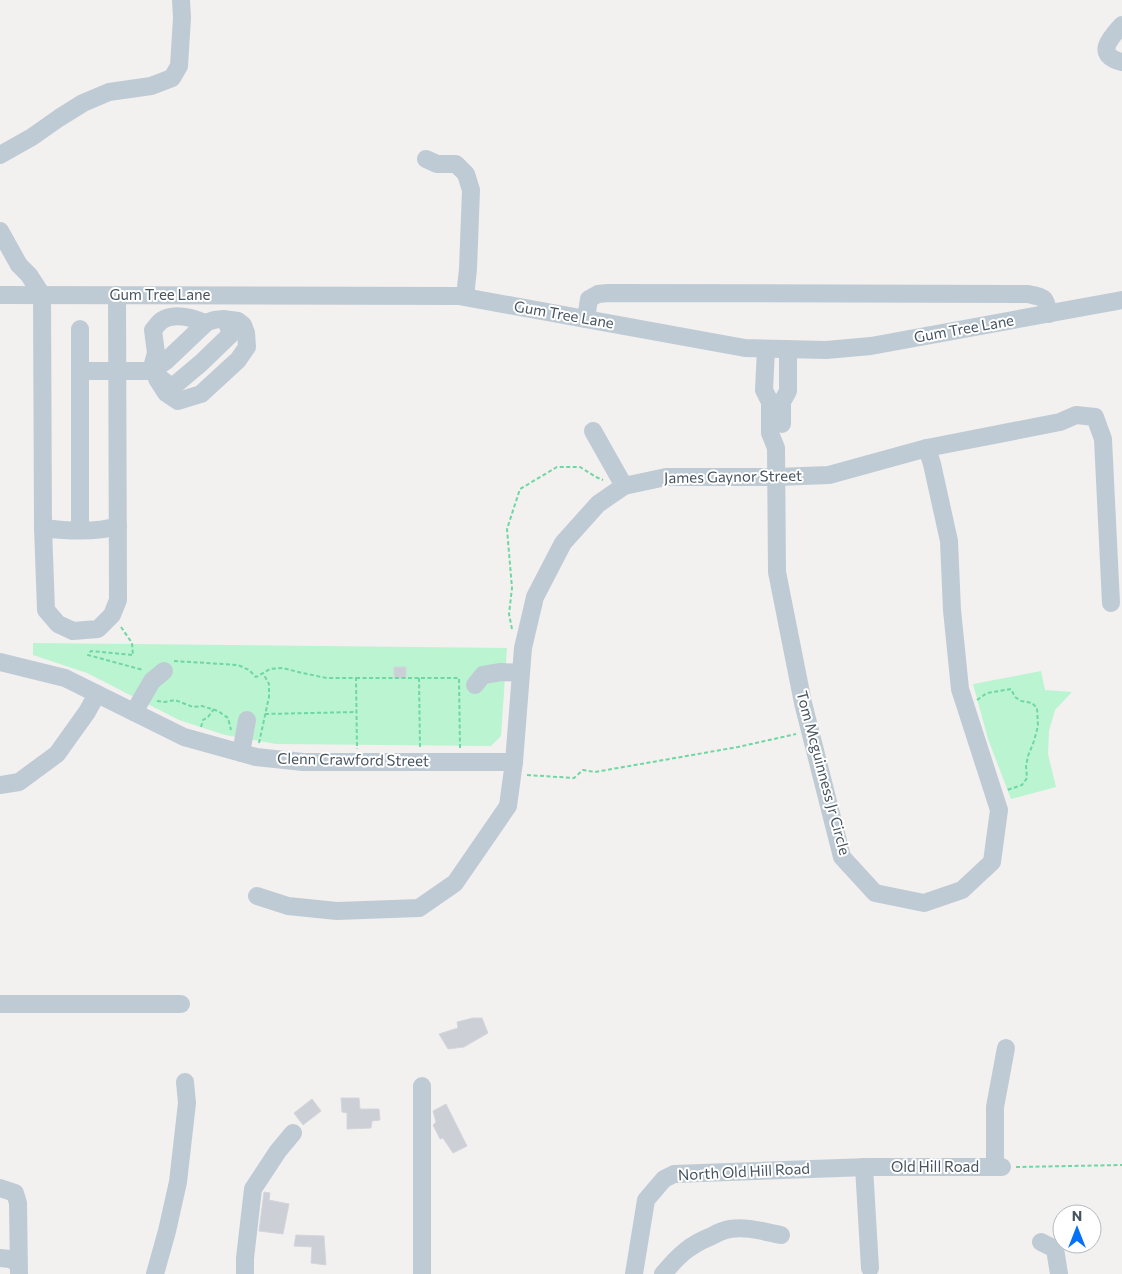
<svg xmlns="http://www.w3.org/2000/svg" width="1122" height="1274" font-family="Commissioner,sans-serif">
  <rect width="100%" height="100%" fill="#f3f0f0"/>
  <g fill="#bbf4d0">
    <path d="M 33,643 L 507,648 L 501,736 L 491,746 L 276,744 L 225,735 L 179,720 L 87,673 L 33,655 Z"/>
    <path d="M 1041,671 L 1045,690 L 1072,692 L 1055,710 L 1049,731 L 1048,754 L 1056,787 L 1011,799 L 988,739 L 973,684 Z"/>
  </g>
  <g fill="#cccfd6" stroke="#d4d6dc">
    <rect x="394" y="667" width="12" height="11"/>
    <path d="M 473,1018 L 482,1018 L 488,1033 L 464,1047 L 448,1049 L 439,1034 L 458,1028 L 457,1022 Z"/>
    <path d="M 341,1098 L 359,1098 L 360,1109 L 379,1109 L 380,1120 L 372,1121 L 371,1128 L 347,1129 L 347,1113 L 342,1112 Z"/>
    <path d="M 312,1099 L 321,1111 L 303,1125 L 294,1113 Z"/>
    <path d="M 446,1104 L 467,1146 L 453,1153 L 443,1138 L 440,1139 L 433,1125 L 436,1122 L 433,1111 Z"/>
    <path d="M 264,1192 L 270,1193 L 269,1200 L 289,1204 L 283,1234 L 259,1231 Z"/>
    <path d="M 296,1235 L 324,1236 L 326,1265 L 311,1263 L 312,1247 L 294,1246 Z"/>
  </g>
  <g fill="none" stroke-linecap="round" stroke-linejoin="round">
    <g stroke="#6ed7a2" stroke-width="2" stroke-dasharray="4 2.5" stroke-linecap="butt">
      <path d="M 121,627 L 132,643 L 133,655 L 91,651 L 88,655 L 143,670"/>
      <path d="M 512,629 L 509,614 L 512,588 L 507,529 L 520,489 L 557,467 L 580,467 L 596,477 L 603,480"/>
      <path d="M 174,661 L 238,665 L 249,670 L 256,677 L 270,669 L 283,668 L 302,673 L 327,678 L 356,678 L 357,749"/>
      <path d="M 356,678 L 459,678 L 460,748"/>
      <path d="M 419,678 L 420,749"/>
      <path d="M 977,700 L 987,693 L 1011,689 L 1015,697 L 1021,701 L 1032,703 L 1037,708 L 1038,726 L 1034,741 L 1028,756 L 1026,766 L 1027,778 L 1022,785 L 1007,790"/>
      <path d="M 157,701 L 165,702 L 175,700 L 193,707 L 202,706 L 218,711 L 228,718 L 231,730"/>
      <path d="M 265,714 L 357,712"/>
      <path d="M 201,727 L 203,720 L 208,717 L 214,709"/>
      <path d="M 259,743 L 269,697 L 269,684 L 263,673"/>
      <path d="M 527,775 L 574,778 L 583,770 L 595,772 L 738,747 L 796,734"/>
      <path d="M 1016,1167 L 1122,1165"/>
    </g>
    <g stroke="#bfcbd4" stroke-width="18">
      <path d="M 1122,25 C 1110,38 1094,55 1122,62"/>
      <path d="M 0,155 L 32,137 L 59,118 L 83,103 L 109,92 L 151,86 L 172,78 L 179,66 L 182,18 L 181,0"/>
      <path d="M 426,159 L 437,164 L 456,164 L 466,174 L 471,190 L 468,269 L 465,297"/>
      <path d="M 0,231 L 19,265 L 29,275 L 42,295 L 43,528 L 46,610 L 58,624 L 73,631 L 98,629 L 112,615 L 118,600 L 117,295"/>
      <path d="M 0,295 L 459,296 L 745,348 L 826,350 L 871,346 L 1122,300"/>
      <path d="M 586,319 L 589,299 L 598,294 L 608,293 L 1028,294 C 1045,298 1045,296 1049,314"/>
      <path d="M 80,329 L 80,530"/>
      <path d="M 766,349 L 764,390 L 770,402 L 770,433 L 776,448 L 777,572 L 803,703 L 842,857 L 875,893 L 924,903 L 962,890 L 992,862 L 999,810 L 960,689 L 952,610 L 949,541 L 932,464 L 927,448"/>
      <path d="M 80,371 L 151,371 L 166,361 L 206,323 C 219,317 229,317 230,335 L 201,363 L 176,384 L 169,385 L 151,371"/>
      <path d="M 151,371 L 156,353 L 153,330 C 156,327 159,322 161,321 C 174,312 193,318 205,323"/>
      <path d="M 157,379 L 166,393 L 178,401 L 201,394 L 238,360 L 247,347 L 246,333 L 243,325 L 238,321 L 223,319"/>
      <path d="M 782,424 L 782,402 L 788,391 L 788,349"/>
      <path d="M 593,431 L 624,486"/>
      <path d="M 43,528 C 67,531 95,533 118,526"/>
      <path d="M 0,662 L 65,678 L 184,737 L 256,757 L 303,762 L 514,762"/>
      <path d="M 475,685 L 483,675 L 501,672 L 521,673"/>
      <path d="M 134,712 L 152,681 L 164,671"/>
      <path d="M 241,753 L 247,720"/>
      <path d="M 0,785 L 19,782 L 57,754 L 87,712 L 97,694"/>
      <path d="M 257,896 L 288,906 L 337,911 L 419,908 L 455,883 L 508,806 L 514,762 L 523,648 L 535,597 L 563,543 L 598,504 L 624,486 L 666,477 L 777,477 L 829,475 L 927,448 L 1060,422 L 1076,415 L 1095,417 L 1103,439 L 1111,603"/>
      <path d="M 0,1004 L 181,1004"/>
      <path d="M 422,1086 L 422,1274"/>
      <path d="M 864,1167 L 870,1268"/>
      <path d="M 995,1167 L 995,1107 L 1006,1048"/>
      <path d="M 0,1188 L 15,1193 L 18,1203 L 19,1274"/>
      <path d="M 1041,1242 L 1055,1249 L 1059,1274"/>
      <path d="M 0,1258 L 10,1259 L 18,1263"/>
      <path d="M 155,1274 L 167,1231 L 178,1182 L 187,1103 L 185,1082"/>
      <path d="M 245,1274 L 245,1258 L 253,1189 L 278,1151 L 293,1133"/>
      <path d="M 634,1274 L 646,1200 L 664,1179 L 674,1174 L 868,1167 L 1002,1167"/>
      <path d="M 663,1274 C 678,1256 689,1245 712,1236 C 717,1233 724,1230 730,1229 C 746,1226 765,1232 781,1235"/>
    </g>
  </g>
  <g text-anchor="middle" stroke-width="4" stroke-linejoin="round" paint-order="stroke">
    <g font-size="15" fill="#465460" stroke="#fff">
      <text x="160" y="300">Gum Tree Lane</text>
      <text transform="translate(564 315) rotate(10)" y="5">Gum Tree Lane</text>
      <text transform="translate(964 329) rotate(-10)" y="5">Gum Tree Lane</text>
      <text transform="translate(733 477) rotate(-1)" y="5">James Gaynor Street</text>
      <text transform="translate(353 760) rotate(1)" y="5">Clenn Crawford Street</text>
      <text transform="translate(823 773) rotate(75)" y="5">Tom Mcguinness Jr Circle</text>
      <text x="935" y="1172">Old Hill Road</text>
      <text transform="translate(744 1172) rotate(-3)" y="5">North Old Hill Road</text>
    </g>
  </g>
  <g transform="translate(1077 1229)"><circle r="24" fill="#ffffff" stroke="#b5bbbf"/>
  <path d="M0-4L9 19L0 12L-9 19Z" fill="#0471f8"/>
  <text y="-8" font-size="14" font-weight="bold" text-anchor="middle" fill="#465460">N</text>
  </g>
</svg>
